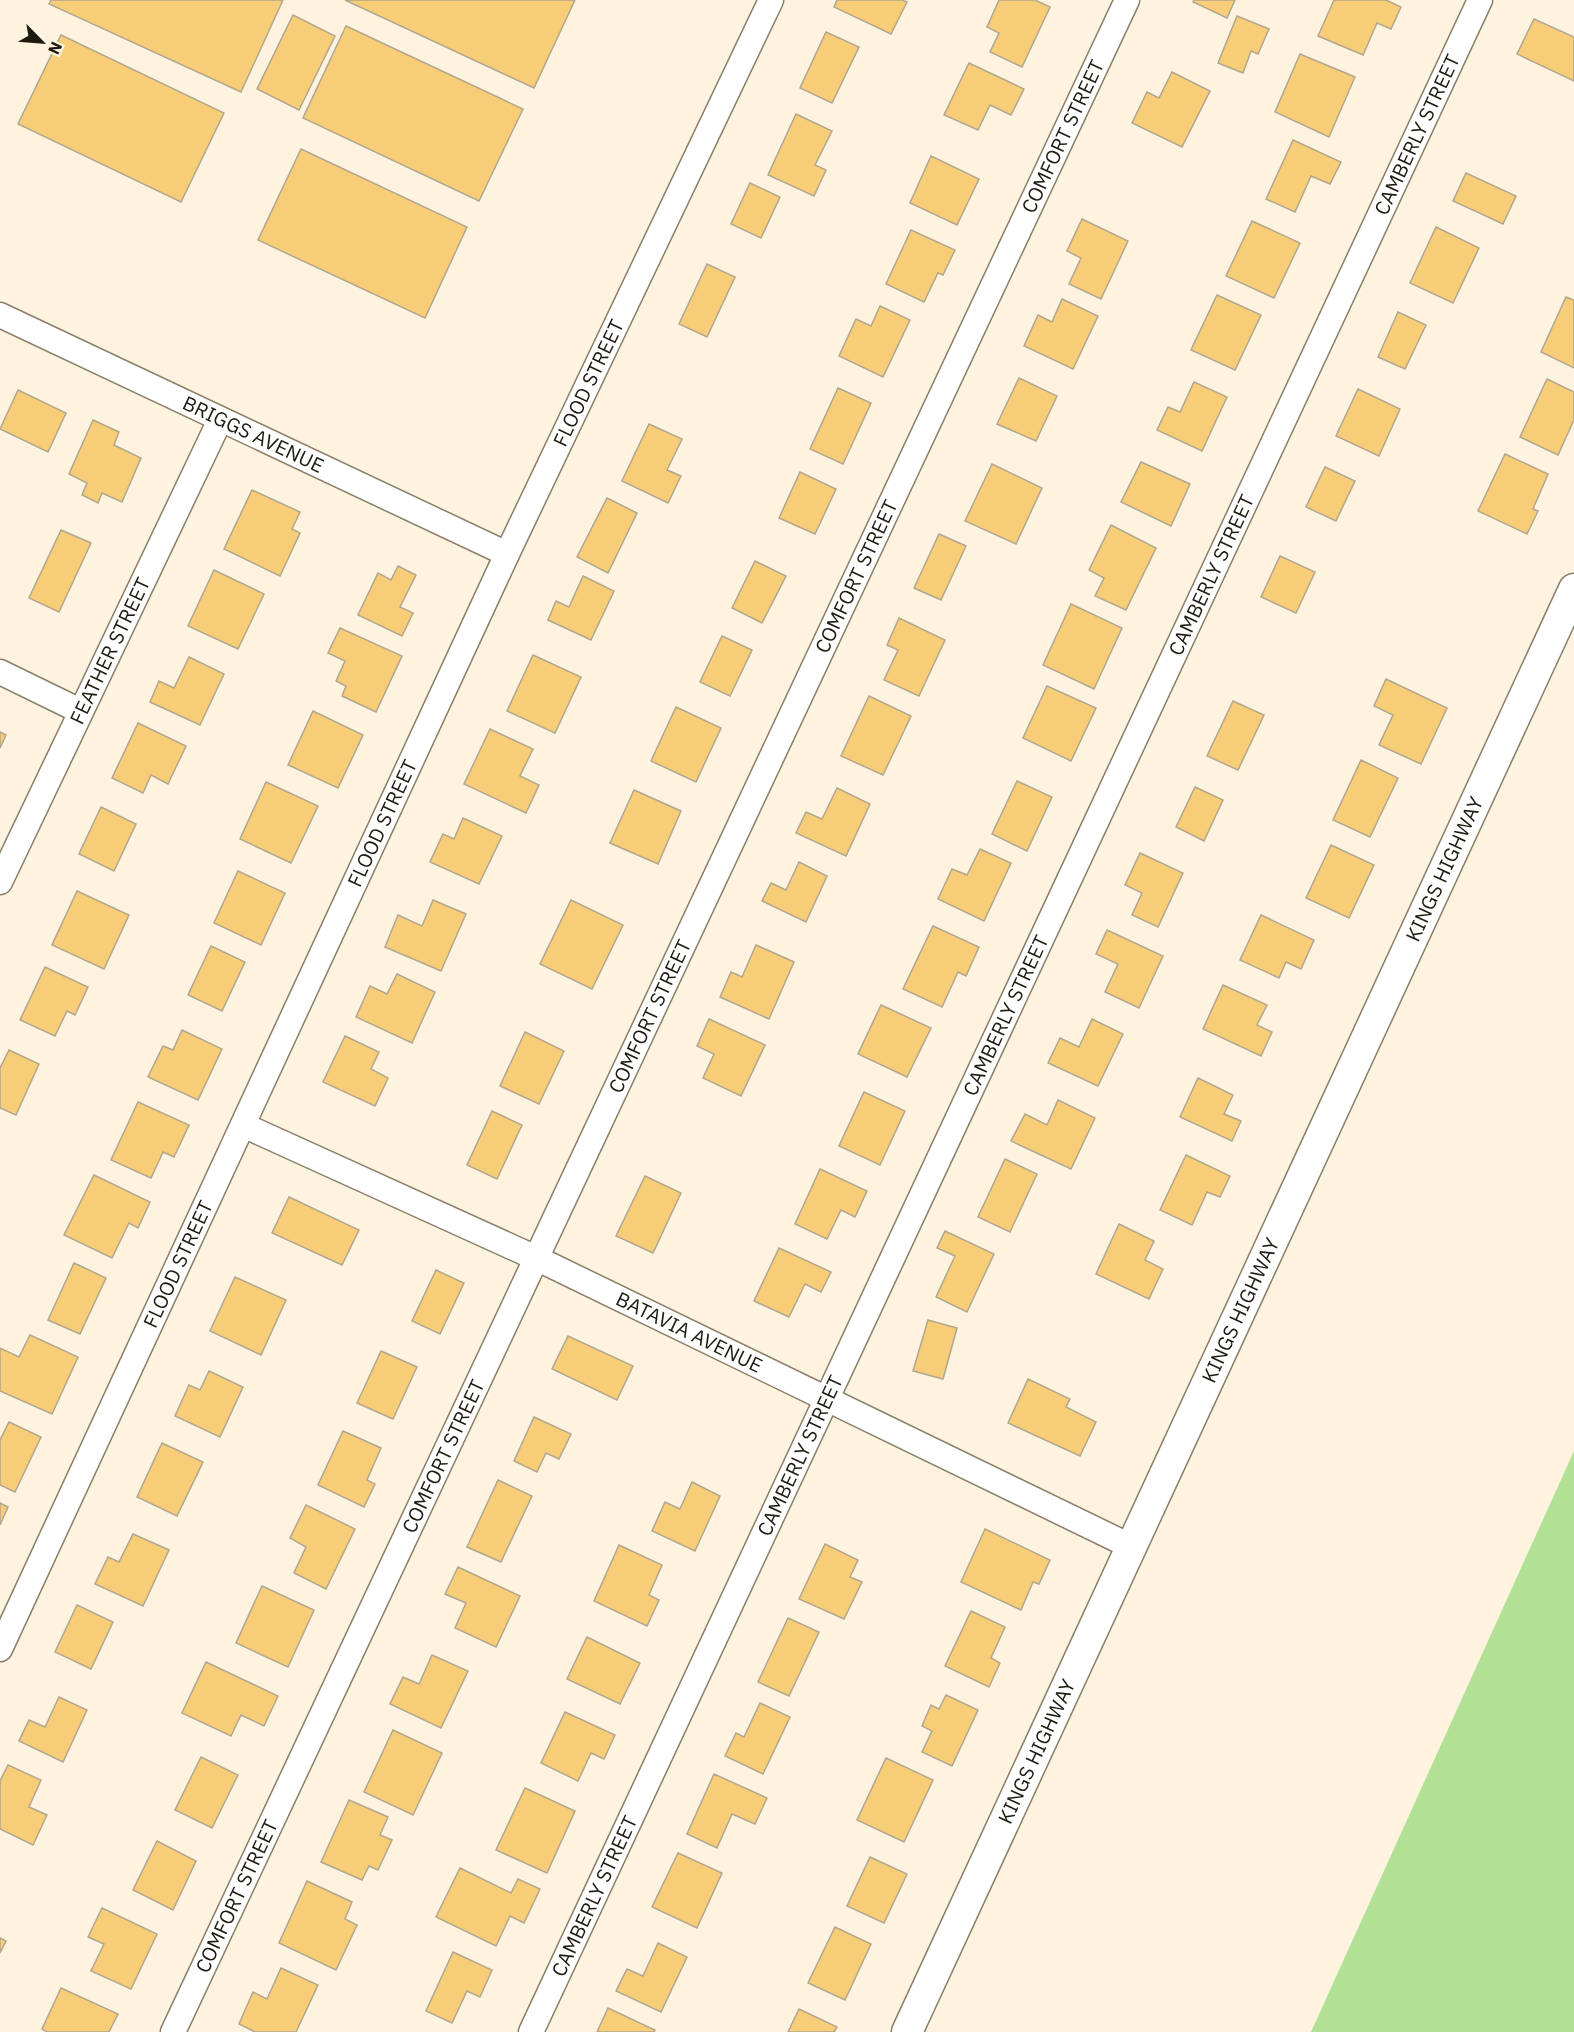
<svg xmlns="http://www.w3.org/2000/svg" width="1574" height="2032" font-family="'IBM Plex Sans',sans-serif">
  <rect width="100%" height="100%" fill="#fdf3df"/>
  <path fill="#b2e196" d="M 1574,1451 L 1574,2032 L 1311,2032 Z"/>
  <g fill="#f7cd77" stroke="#b3a68f" stroke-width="1.5">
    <path d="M 51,0 L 283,0 L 241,92 L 49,4 Z"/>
    <path d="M 345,0 L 575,0 L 534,88 Z"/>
    <path d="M 837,0 L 902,0 L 907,2 L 891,34 L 834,7 Z"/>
    <path d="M 999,0 L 1035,0 L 1050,7 L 1022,67 L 990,52 L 999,33 L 987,27 Z"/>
    <path d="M 1194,0 L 1235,0 L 1227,18 L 1193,2 Z"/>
    <path d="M 1334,0 L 1386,0 L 1401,7 L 1391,29 L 1377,23 L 1363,55 L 1318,36 Z"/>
    <path d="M 293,15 L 335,36 L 299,110 L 257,89 Z"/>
    <path d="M 1237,16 L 1269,29 L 1258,54 L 1251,51 L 1243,73 L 1218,63 Z"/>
    <path d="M 1534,19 L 1574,37 L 1574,81 L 1517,54 Z"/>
    <path d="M 346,26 L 523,109 L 479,201 L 303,118 Z"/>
    <path d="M 826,32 L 859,47 L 832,103 L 800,88 Z"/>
    <path d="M 61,35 L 224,113 L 181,202 L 18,124 Z"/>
    <path d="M 1300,54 L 1355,77 L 1329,137 L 1275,112 Z"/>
    <path d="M 969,63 L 1024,89 L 1011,115 L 990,105 L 978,130 L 944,115 Z"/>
    <path d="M 1172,72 L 1210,91 L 1182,147 L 1132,123 L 1147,92 L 1159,98 Z"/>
    <path d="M 796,114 L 832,131 L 815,165 L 826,170 L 814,196 L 768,175 Z"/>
    <path d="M 1293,140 L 1341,162 L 1330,184 L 1311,176 L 1295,212 L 1266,199 Z"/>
    <path d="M 301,149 L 467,227 L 425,318 L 258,240 Z"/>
    <path d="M 931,156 L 979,179 L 957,225 L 910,203 Z"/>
    <path d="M 1466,173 L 1516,196 L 1503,224 L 1453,201 Z"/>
    <path d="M 750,183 L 780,197 L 761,238 L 731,224 Z"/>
    <path d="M 1082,219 L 1128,241 L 1101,299 L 1069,284 L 1081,258 L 1067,251 Z"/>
    <path d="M 1252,221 L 1300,243 L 1274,298 L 1226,276 Z"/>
    <path d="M 1436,227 L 1479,248 L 1453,303 L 1410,283 Z"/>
    <path d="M 911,230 L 955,250 L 943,275 L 938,273 L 924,302 L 886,284 Z"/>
    <path d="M 707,264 L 735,277 L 707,337 L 679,324 Z"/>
    <path d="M 1217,295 L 1261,315 L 1235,370 L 1191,350 Z"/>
    <path d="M 1566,297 L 1574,300 L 1574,368 L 1541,352 Z"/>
    <path d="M 1062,299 L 1098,316 L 1073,369 L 1024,346 L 1038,315 L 1052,322 Z"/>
    <path d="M 880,306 L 910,320 L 883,377 L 839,356 L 856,319 L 871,326 Z"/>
    <path d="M 1398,312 L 1426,325 L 1405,369 L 1378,357 Z"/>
    <path d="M 1019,378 L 1057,396 L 1036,441 L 997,424 Z"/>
    <path d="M 1547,379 L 1574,392 L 1574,420 L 1558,455 L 1520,437 Z"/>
    <path d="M 1194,382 L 1227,397 L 1202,451 L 1157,430 L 1168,407 L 1180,412 Z"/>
    <path d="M 838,388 L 871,403 L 843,464 L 810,449 Z"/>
    <path d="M 1358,389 L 1400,409 L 1379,456 L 1336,436 Z"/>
    <path d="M 18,390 L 66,413 L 48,452 L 0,429 Z"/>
    <path d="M 93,420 L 119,432 L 114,445 L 141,458 L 122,502 L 102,493 L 98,503 L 82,495 L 87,483 L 69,474 Z"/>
    <path d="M 649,424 L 682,439 L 667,470 L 681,476 L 668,503 L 622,481 Z"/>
    <path d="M 1505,454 L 1548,474 L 1533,509 L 1538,511 L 1527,534 L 1478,511 Z"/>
    <path d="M 1141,462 L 1190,484 L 1171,526 L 1121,502 Z"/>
    <path d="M 992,464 L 1042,488 L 1016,544 L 965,521 Z"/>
    <path d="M 1325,467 L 1355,481 L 1336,521 L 1306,507 Z"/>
    <path d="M 800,472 L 836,489 L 815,534 L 779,518 Z"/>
    <path d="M 252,490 L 300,512 L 292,529 L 300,533 L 280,576 L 224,549 Z"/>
    <path d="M 607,498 L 637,513 L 608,573 L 577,557 Z"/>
    <path d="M 1111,525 L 1156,548 L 1126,610 L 1095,596 L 1104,578 L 1089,570 Z"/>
    <path d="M 61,530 L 91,543 L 59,612 L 29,598 Z"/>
    <path d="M 939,534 L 966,546 L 941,600 L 914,588 Z"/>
    <path d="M 1280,556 L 1315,572 L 1296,613 L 1261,597 Z"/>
    <path d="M 755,561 L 786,576 L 762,623 L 732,608 Z"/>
    <path d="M 398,566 L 416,575 L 400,607 L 413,613 L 402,636 L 358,615 L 378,573 L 391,580 Z"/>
    <path d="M 214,570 L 264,594 L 238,649 L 188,626 Z"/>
    <path d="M 583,576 L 614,591 L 591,640 L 548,620 L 556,601 L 569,607 Z"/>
    <path d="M 1071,604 L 1122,628 L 1094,689 L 1043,665 Z"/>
    <path d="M 899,618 L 945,640 L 919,696 L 884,680 L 898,650 L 887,645 Z"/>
    <path d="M 340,628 L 402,656 L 376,712 L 342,696 L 346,686 L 336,681 L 345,661 L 328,653 Z"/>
    <path d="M 722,636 L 752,650 L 730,696 L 700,682 Z"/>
    <path d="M 533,655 L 581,677 L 555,733 L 507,711 Z"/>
    <path d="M 189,657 L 224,674 L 200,725 L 150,702 L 159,681 L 174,688 Z"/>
    <path d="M 1386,679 L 1447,708 L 1421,764 L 1379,745 L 1393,715 L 1374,706 Z"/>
    <path d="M 1047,686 L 1096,708 L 1071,761 L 1023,738 Z"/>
    <path d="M 869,696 L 911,716 L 883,775 L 841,756 Z"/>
    <path d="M 1233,701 L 1264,715 L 1238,770 L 1207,756 Z"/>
    <path d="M 676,707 L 721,728 L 696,782 L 651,761 Z"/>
    <path d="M 313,711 L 363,735 L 338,788 L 288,765 Z"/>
    <path d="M 138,723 L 186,746 L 168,784 L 151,775 L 143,793 L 112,778 Z"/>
    <path d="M 490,729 L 533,749 L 520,776 L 539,785 L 526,813 L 464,784 Z"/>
    <path d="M 0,732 L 6,735 L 0,748 Z"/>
    <path d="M 1361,760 L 1398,778 L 1370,837 L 1333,820 Z"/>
    <path d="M 1017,781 L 1052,797 L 1027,851 L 992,834 Z"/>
    <path d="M 266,782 L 318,806 L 291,863 L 240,839 Z"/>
    <path d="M 1195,787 L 1223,800 L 1204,841 L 1176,827 Z"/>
    <path d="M 837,788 L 870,804 L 846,856 L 796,833 L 806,812 L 822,819 Z"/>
    <path d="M 634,790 L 681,811 L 658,864 L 610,843 Z"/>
    <path d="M 101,807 L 136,824 L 114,871 L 79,854 Z"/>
    <path d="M 463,818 L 502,836 L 479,884 L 430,862 L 443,834 L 454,839 Z"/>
    <path d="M 1331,845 L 1374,865 L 1349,918 L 1306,898 Z"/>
    <path d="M 980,849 L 1011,863 L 984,921 L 938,899 L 952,869 L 967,875 Z"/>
    <path d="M 1140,853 L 1183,873 L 1158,927 L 1132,915 L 1142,893 L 1125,885 Z"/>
    <path d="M 799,862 L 827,876 L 806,922 L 762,901 L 771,883 L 786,890 Z"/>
    <path d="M 238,871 L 285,893 L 261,945 L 214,923 Z"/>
    <path d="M 77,891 L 129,915 L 104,969 L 52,945 Z"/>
    <path d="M 433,900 L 466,914 L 441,971 L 385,947 L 398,915 L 422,926 Z"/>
    <path d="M 571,900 L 623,925 L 592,989 L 540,964 Z"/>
    <path d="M 1261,915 L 1314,940 L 1301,969 L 1286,962 L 1279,978 L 1240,960 Z"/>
    <path d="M 933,926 L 979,947 L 966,976 L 958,972 L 942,1007 L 903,989 Z"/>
    <path d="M 1107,930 L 1163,956 L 1139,1008 L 1105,992 L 1118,964 L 1096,954 Z"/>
    <path d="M 756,945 L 794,962 L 769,1019 L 720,997 L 731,972 L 742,977 Z"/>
    <path d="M 211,946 L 245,962 L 222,1011 L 188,995 Z"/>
    <path d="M 45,967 L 88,987 L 75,1015 L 67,1011 L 55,1036 L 20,1020 Z"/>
    <path d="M 397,974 L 435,992 L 412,1043 L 356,1017 L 370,986 L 387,994 Z"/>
    <path d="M 1223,985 L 1267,1005 L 1257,1025 L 1272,1032 L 1261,1056 L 1203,1029 Z"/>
    <path d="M 881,1005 L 931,1028 L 907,1077 L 858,1054 Z"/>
    <path d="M 709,1019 L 765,1045 L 741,1096 L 703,1078 L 714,1054 L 697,1046 Z"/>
    <path d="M 1092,1019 L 1123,1034 L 1098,1086 L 1048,1063 L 1060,1038 L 1079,1047 Z"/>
    <path d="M 182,1030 L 222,1049 L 198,1100 L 148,1077 L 163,1046 L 173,1050 Z"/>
    <path d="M 525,1032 L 564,1051 L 539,1104 L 500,1086 Z"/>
    <path d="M 345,1036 L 379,1052 L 371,1069 L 388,1078 L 375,1106 L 323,1082 Z"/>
    <path d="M 9,1050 L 39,1064 L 16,1115 L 0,1108 L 0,1068 Z"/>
    <path d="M 1198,1078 L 1233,1095 L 1224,1114 L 1241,1121 L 1232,1141 L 1180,1117 Z"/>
    <path d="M 864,1092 L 905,1111 L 880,1165 L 839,1146 Z"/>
    <path d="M 1058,1100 L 1095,1118 L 1071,1169 L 1011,1141 L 1025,1114 L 1047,1125 Z"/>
    <path d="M 138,1102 L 189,1125 L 174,1157 L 163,1152 L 151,1178 L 111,1160 Z"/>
    <path d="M 492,1111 L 522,1125 L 497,1179 L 467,1165 Z"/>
    <path d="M 1186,1155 L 1230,1176 L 1220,1197 L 1207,1192 L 1192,1225 L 1160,1210 Z"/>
    <path d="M 1005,1159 L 1037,1174 L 1010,1232 L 978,1217 Z"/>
    <path d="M 820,1169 L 867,1191 L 855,1217 L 841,1210 L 827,1239 L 795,1224 Z"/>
    <path d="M 94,1175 L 150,1202 L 138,1228 L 129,1223 L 112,1258 L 64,1235 Z"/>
    <path d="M 645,1176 L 681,1193 L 653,1253 L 616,1236 Z"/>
    <path d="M 289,1197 L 359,1230 L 342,1265 L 272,1233 Z"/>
    <path d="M 1119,1224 L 1154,1241 L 1145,1260 L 1163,1269 L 1149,1299 L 1096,1274 Z"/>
    <path d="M 945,1231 L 994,1254 L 967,1312 L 936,1297 L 955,1256 L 937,1248 Z"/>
    <path d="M 779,1248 L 831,1272 L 821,1292 L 805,1284 L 789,1317 L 754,1301 Z"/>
    <path d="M 74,1263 L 106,1278 L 80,1334 L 48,1320 Z"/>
    <path d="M 436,1270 L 464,1283 L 440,1334 L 412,1321 Z"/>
    <path d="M 235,1277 L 286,1300 L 261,1355 L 210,1331 Z"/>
    <path d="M 928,1320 L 957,1328 L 943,1379 L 913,1371 Z"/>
    <path d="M 30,1335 L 78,1357 L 52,1414 L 0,1391 L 0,1348 L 19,1357 Z"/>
    <path d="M 568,1336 L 633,1366 L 617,1400 L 552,1369 Z"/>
    <path d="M 381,1351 L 417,1367 L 393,1419 L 357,1403 Z"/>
    <path d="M 209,1371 L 243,1387 L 220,1437 L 175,1416 L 189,1385 L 200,1390 Z"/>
    <path d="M 1028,1379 L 1070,1399 L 1066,1407 L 1096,1422 L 1080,1456 L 1008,1423 Z"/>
    <path d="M 534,1417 L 571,1434 L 559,1459 L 546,1453 L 537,1472 L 514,1461 Z"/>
    <path d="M 9,1422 L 41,1437 L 15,1492 L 0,1485 L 0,1440 Z"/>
    <path d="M 343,1431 L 381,1448 L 367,1480 L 375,1484 L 364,1507 L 318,1485 Z"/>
    <path d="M 162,1443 L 203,1462 L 177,1516 L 137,1497 Z"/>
    <path d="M 498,1480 L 532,1496 L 501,1562 L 467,1547 Z"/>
    <path d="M 692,1482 L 720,1496 L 695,1551 L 652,1531 L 665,1502 L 680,1509 Z"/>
    <path d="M 0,1503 L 8,1507 L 0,1525 Z"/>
    <path d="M 306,1505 L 355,1529 L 326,1589 L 294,1573 L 306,1547 L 290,1538 Z"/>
    <path d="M 985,1529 L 1050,1560 L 1039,1584 L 1033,1582 L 1021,1610 L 961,1582 Z"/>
    <path d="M 133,1534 L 169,1550 L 143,1606 L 95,1584 L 108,1557 L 119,1562 Z"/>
    <path d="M 825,1544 L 858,1560 L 850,1577 L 862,1582 L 844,1619 L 799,1599 Z"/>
    <path d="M 619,1545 L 662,1565 L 649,1595 L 659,1600 L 647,1626 L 594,1601 Z"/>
    <path d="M 458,1567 L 520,1596 L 496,1647 L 455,1628 L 466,1603 L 445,1594 Z"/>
    <path d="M 262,1586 L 314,1610 L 288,1667 L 236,1643 Z"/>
    <path d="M 77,1605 L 113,1622 L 91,1669 L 55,1652 Z"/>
    <path d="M 971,1611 L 1005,1627 L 991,1658 L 1000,1663 L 989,1687 L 945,1666 Z"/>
    <path d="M 788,1618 L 819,1632 L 789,1696 L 758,1682 Z"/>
    <path d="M 587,1637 L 640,1663 L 620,1704 L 567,1679 Z"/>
    <path d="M 432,1655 L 468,1671 L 441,1728 L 390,1704 L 403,1677 L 419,1684 Z"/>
    <path d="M 206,1662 L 278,1696 L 264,1726 L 241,1715 L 231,1736 L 182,1713 Z"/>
    <path d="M 946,1695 L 978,1710 L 952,1766 L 922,1752 L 932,1731 L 922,1726 L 931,1705 L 939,1709 Z"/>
    <path d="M 59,1697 L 87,1710 L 63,1762 L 19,1741 L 29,1720 L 45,1727 Z"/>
    <path d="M 760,1703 L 790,1717 L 763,1774 L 725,1756 L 736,1733 L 744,1737 Z"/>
    <path d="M 565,1712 L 615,1735 L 604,1759 L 591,1753 L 578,1781 L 541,1763 Z"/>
    <path d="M 393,1730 L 442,1753 L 413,1815 L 364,1792 Z"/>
    <path d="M 201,1757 L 238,1775 L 212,1828 L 175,1810 Z"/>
    <path d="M 886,1758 L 933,1780 L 904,1842 L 857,1820 Z"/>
    <path d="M 8,1765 L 41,1780 L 29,1807 L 47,1815 L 33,1845 L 0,1829 L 0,1781 Z"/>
    <path d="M 714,1774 L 767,1798 L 755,1824 L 732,1814 L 717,1848 L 687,1834 Z"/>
    <path d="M 525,1788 L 575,1811 L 547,1873 L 496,1850 Z"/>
    <path d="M 349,1800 L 388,1817 L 380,1835 L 392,1840 L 378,1870 L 369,1866 L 362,1880 L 321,1862 Z"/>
    <path d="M 157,1841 L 196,1861 L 173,1910 L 133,1890 Z"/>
    <path d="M 678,1853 L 722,1873 L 697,1928 L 652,1907 Z"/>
    <path d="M 870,1857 L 907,1874 L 884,1923 L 847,1906 Z"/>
    <path d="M 460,1868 L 511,1893 L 518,1879 L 540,1889 L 524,1923 L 510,1916 L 496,1946 L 436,1917 Z"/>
    <path d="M 307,1881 L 352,1902 L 345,1919 L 357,1925 L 336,1970 L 279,1943 Z"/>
    <path d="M 102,1908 L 157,1934 L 131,1989 L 91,1971 L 104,1944 L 88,1937 Z"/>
    <path d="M 835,1927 L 871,1944 L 845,2000 L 808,1983 Z"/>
    <path d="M 0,1938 L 6,1941 L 0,1953 Z"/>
    <path d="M 658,1943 L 687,1957 L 661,2012 L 616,1991 L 627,1969 L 643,1976 Z"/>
    <path d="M 453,1952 L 492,1970 L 480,1997 L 467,1991 L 452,2023 L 426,2011 Z"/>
    <path d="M 281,1968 L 318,1985 L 296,2032 L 255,2032 L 239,2024 L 253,1992 L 267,1999 Z"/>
    <path d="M 61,1988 L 118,2014 L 109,2032 L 47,2032 L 42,2029 Z"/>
    <path d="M 608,2008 L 655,2030 L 654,2032 L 597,2032 Z"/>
    <path d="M 799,2009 L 837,2027 L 834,2032 L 788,2032 Z"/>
  </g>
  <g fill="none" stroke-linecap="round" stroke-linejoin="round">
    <defs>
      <g id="minor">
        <path id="s1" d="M 0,315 L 507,554"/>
        <path d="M 0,672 L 80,711"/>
        <path id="s2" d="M 0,882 L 220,420"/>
        <path id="s3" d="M 243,1125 L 536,1258 L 1132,1547"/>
        <path id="s4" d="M 0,1649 L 507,554 L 771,0"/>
        <path id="s5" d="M 173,2032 L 1127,0"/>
        <path id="s6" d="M 531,2032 L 1480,0"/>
      </g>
      <g id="tertiary">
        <path id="s7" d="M 907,2032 L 1574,589"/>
      </g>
    </defs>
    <use href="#minor" stroke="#8a7e68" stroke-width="27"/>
    <use href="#tertiary" stroke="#8a7e68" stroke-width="33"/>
    <use href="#minor" stroke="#fff" stroke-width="24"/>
    <use href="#tertiary" stroke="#fff" stroke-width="30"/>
  </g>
  <g text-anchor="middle" stroke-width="6" stroke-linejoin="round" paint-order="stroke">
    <g font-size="20" fill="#1e1a11" stroke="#fdf3df">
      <text dy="7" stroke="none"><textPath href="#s6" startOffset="2094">CAMBERLY STREET</textPath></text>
      <text dy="7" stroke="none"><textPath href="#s5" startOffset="2094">COMFORT STREET</textPath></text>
      <text dy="7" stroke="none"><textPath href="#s4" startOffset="1396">FLOOD STREET</textPath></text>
      <text dy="7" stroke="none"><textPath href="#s1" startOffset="280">BRIGGS AVENUE</textPath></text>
      <text dy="7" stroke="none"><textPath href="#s5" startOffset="1608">COMFORT STREET</textPath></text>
      <text dy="7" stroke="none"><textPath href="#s6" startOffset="1608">CAMBERLY STREET</textPath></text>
      <text dy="7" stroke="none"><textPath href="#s2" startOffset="256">FEATHER STREET</textPath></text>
      <text dy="7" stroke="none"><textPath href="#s4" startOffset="910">FLOOD STREET</textPath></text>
      <text dy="7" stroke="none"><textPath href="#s7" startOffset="1281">KINGS HIGHWAY</textPath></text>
      <text dy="7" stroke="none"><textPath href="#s5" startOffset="1122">COMFORT STREET</textPath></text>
      <text dy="7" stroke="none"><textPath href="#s6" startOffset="1122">CAMBERLY STREET</textPath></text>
      <text dy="7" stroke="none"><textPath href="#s4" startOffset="424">FLOOD STREET</textPath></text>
      <text dy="7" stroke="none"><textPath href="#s7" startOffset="795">KINGS HIGHWAY</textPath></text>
      <text dy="7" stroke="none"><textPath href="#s3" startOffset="492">BATAVIA AVENUE</textPath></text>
      <text dy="7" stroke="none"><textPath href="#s5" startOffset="636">COMFORT STREET</textPath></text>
      <text dy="7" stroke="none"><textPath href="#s6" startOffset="636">CAMBERLY STREET</textPath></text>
      <text dy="7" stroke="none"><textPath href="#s7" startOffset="309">KINGS HIGHWAY</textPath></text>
      <text dy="7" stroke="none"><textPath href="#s5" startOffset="150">COMFORT STREET</textPath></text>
      <text dy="7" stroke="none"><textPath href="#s6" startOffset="150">CAMBERLY STREET</textPath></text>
    </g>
  </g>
  <g transform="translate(42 42) rotate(115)" stroke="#fdf3df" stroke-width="4.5" paint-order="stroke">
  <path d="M0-4.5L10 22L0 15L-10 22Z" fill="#1e1a11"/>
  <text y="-9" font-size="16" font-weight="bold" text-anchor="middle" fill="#1e1a11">N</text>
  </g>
</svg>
